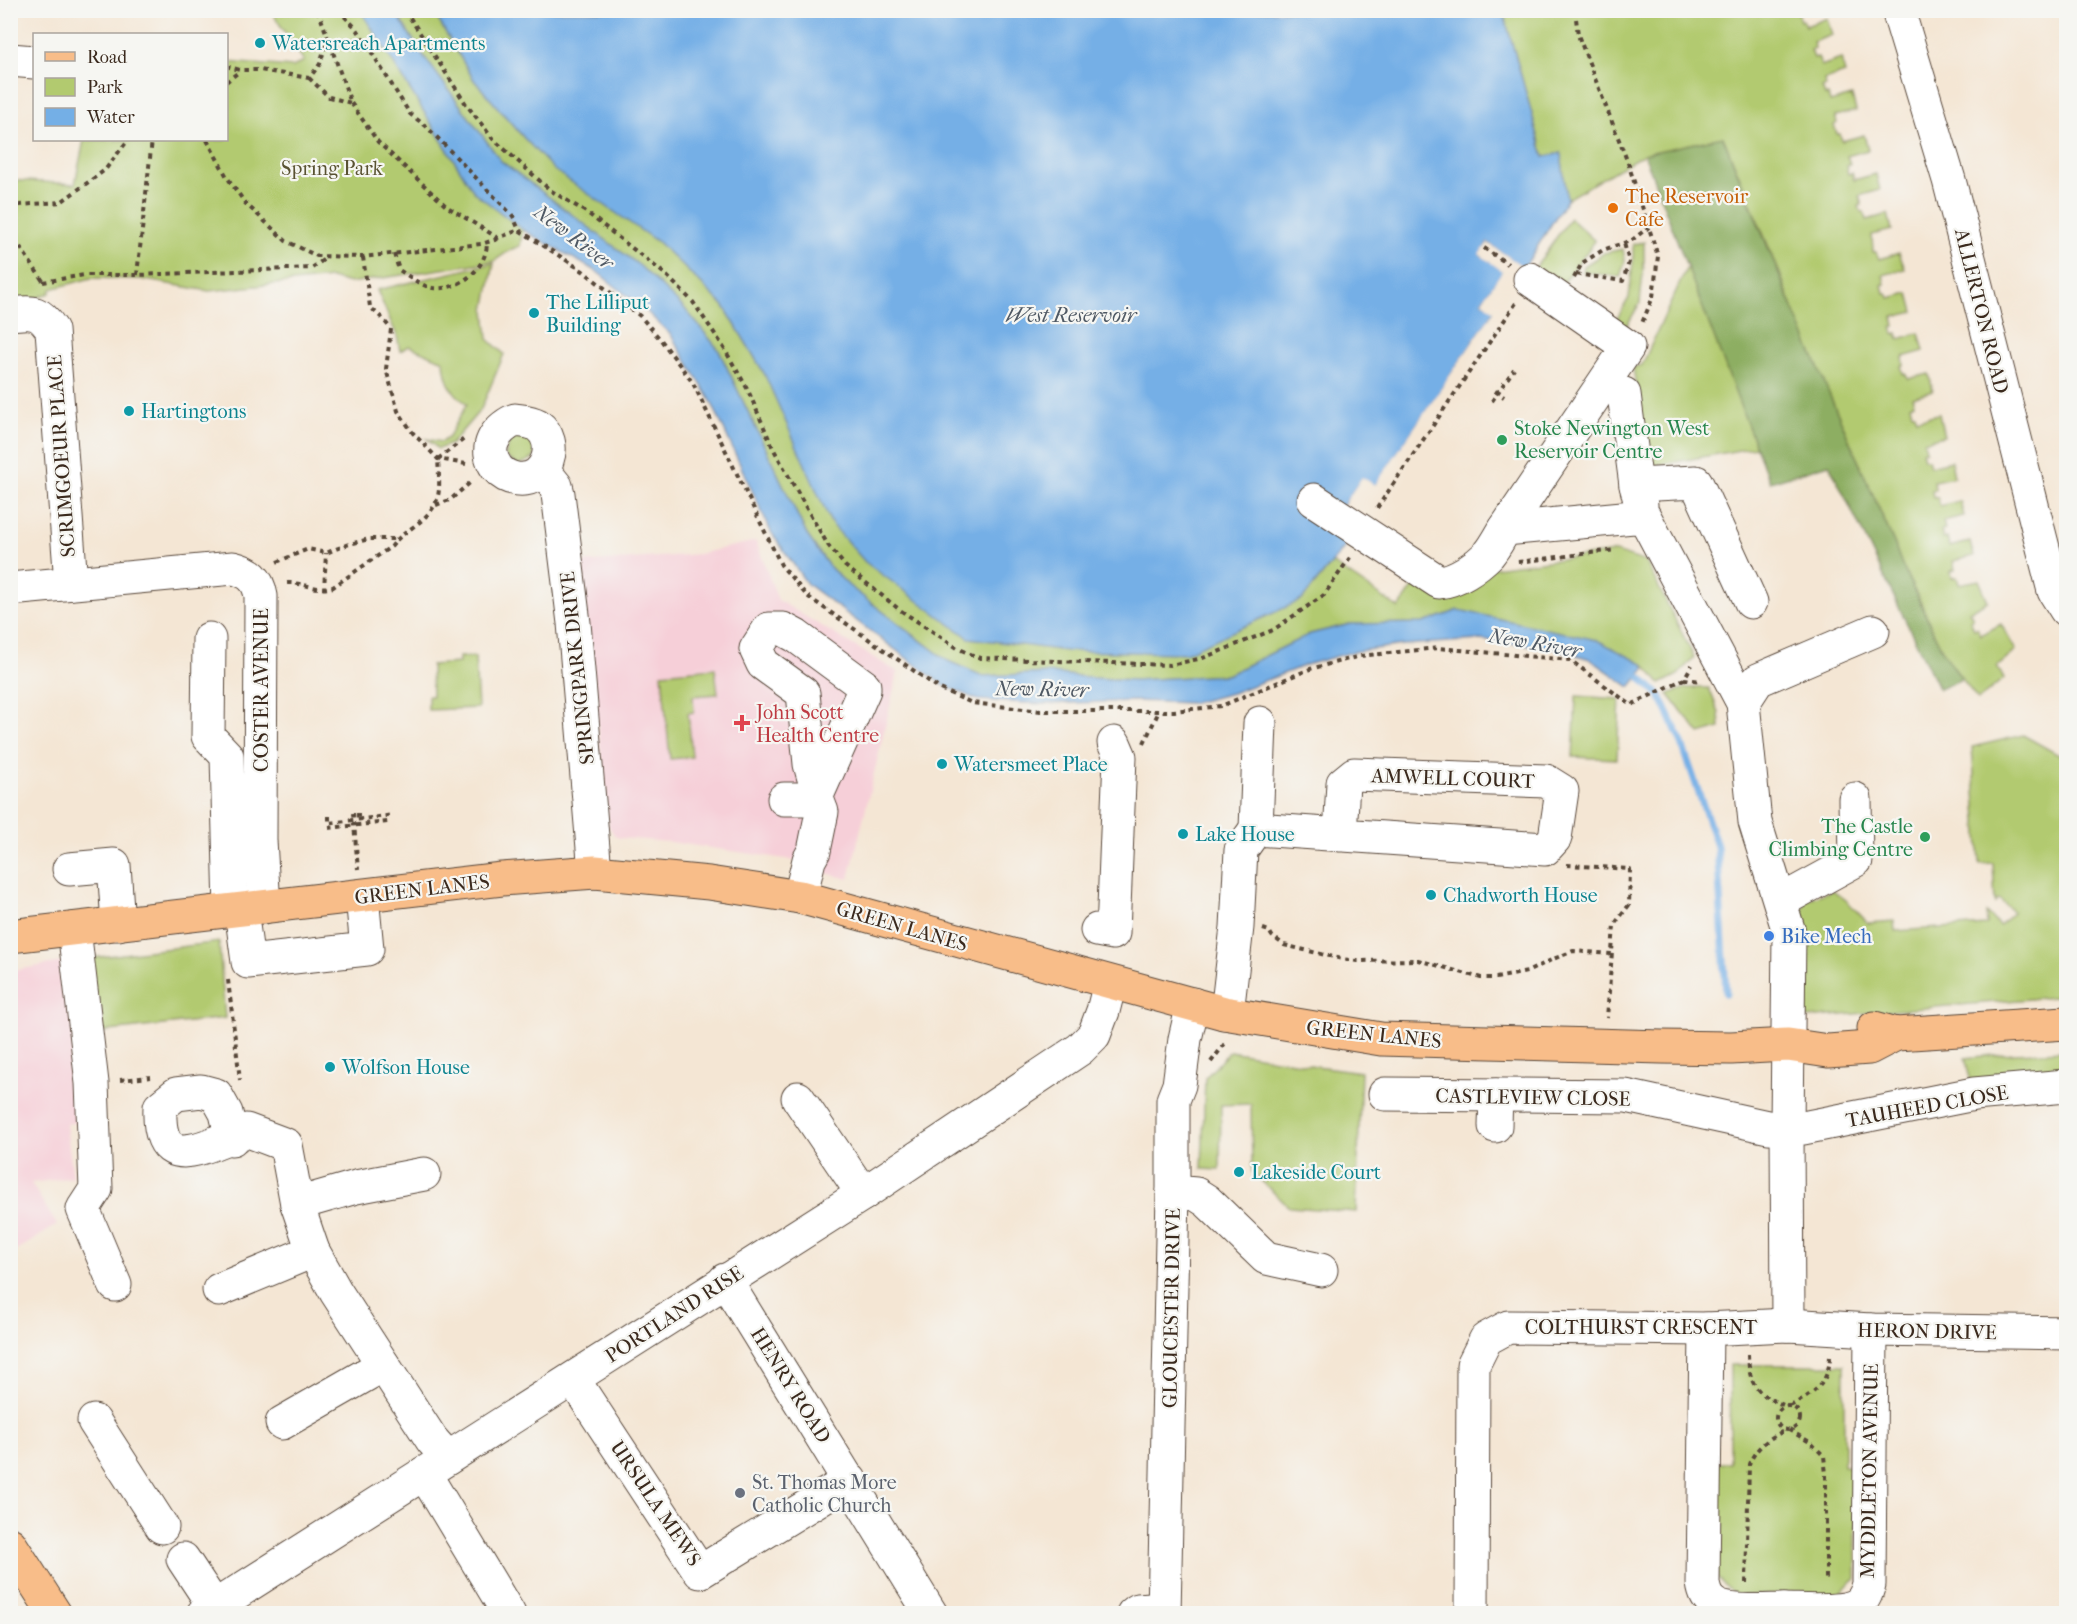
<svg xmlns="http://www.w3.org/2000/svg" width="2077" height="1624" font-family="'IM FELL French Canon',serif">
  <rect width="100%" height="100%" fill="#f6f6f2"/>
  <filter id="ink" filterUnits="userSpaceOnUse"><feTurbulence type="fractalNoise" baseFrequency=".0167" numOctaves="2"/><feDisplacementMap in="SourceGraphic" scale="12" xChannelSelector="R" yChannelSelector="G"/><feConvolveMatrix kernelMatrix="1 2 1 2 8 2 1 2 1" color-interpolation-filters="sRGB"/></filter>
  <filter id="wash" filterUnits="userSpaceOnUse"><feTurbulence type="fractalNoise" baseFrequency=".008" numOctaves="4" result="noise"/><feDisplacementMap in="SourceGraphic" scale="24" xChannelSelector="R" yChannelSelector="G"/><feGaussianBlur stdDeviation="1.35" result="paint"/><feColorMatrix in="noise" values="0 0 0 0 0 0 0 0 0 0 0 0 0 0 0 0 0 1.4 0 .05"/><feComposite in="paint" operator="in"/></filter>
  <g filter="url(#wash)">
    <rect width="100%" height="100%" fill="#f4e6d4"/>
    <g fill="#f6cfd8">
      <path d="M 756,541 L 778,600 L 898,672 L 849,879 L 818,871 L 818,867 L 786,859 L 670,842 L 620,838 L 615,836 L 609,827 L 580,563 L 698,554 Z"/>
      <path d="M 73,960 L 90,1120 L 66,1124 L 73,1177 L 31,1183 L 57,1225 L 11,1254 L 11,971 Z"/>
    </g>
    <g fill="#b2ca6f" stroke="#767a46" stroke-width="1.5">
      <path d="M 271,11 L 361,11 L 474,192 L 523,230 L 520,246 L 512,249 L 494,261 L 350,283 L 331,278 L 209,291 L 140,279 L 91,278 L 51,289 L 50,293 L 34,299 L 11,301 L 10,180 L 75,184 L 84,140 L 226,140 L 227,62 L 293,67 L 304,61 Z"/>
      <path d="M 395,11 L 433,11 L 474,80 L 524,138 L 554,169 L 659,243 L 724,306 L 764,373 L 1302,600 L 1332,563 L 1399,608 L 1418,580 L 1493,568 L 1616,552 L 1646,562 L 1694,657 L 1678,675 L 1660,684 L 1645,665 L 1459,610 L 1423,623 L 1350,624 L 1310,634 L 1227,675 L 1135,680 L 1093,678 L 1051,673 L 982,676 L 948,661 L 849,586 L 828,565 L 807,535 L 718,349 L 685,309 L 640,266 L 501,161 L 420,51 Z"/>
      <path d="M 1503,11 L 1800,11 L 1801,12 L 1798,14 L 1800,21 L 1803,20 L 1806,26 L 1827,18 L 1832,35 L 1813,42 L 1815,48 L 1811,50 L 1814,58 L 1818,57 L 1821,66 L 1841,59 L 1845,73 L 1824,80 L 1826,86 L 1822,88 L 1825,96 L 1828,95 L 1830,102 L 1852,96 L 1856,111 L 1835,116 L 1837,123 L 1834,125 L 1837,134 L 1840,134 L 1842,141 L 1864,135 L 1868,150 L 1847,156 L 1850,164 L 1846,166 L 1848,174 L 1852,173 L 1854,180 L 1876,174 L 1880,190 L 1859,196 L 1862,205 L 1859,206 L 1861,212 L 1864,212 L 1867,220 L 1888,214 L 1892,230 L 1872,235 L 1873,252 L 1876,252 L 1879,259 L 1899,253 L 1905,269 L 1883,275 L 1885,284 L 1882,285 L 1884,293 L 1887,293 L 1889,298 L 1909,293 L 1914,312 L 1893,317 L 1895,326 L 1892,327 L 1894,334 L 1897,333 L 1899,339 L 1919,333 L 1924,351 L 1903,357 L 1904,365 L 1901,366 L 1903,374 L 1905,373 L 1908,379 L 1929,374 L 1933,391 L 1912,397 L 1914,403 L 1910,405 L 1912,413 L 1915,413 L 1917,419 L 1939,414 L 1944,436 L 1924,441 L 1926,450 L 1922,451 L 1924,459 L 1928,459 L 1930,466 L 1951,461 L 1954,477 L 1934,481 L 1935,490 L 1932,491 L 1933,498 L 1937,497 L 1940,506 L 1960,501 L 1964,516 L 1943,521 L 1945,530 L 1941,531 L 1943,539 L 1947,538 L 1949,547 L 1970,542 L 1974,556 L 1953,561 L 1955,570 L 1951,571 L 1952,578 L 1957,577 L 1959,584 L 1979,580 L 1988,601 L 1969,611 L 1973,618 L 1970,620 L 1974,629 L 1977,628 L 1981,635 L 2001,624 L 2016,651 L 1997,667 L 2004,678 L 1978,700 L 1947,659 L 1937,642 L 1921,603 L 1900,563 L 1895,545 L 1803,335 L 1781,276 L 1723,137 L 1644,154 L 1567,199 L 1561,153 L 1544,157 Z"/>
      <path d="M 1570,218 L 1595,241 L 1559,289 L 1533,271 Z"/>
      <path d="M 1644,242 L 1644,263 L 1640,303 L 1622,334 L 1612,327 L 1629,298 L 1633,261 L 1633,244 Z"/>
      <path d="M 1623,249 L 1625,261 L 1620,277 L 1583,272 L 1584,266 L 1604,253 Z"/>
      <path d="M 494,263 L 485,310 L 488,339 L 504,354 L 481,409 L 451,444 L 438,449 L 427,439 L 441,442 L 448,438 L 467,404 C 451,392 445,381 444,361 L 409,346 L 400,351 L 397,336 L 377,290 Z"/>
      <path d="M 1688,265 L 1756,447 L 1648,467 L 1633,367 L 1642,365 Z"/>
      <path d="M 512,433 L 536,441 L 534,458 L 519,465 L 505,457 Z"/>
      <path d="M 459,657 L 475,657 L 478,708 L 428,710 L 428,696 L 432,696 L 431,665 L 459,663 Z"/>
      <path d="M 715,668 L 718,694 L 693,696 L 694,712 L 688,713 L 692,757 L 670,759 L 662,673 Z"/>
      <path d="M 1686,688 L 1709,688 L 1719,713 L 1720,728 L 1700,734 L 1668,694 Z"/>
      <path d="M 1576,696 L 1620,699 L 1617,759 L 1573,757 Z"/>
      <path d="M 2023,735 L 2066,759 L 2066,996 L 1807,1018 L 1799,1007 L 1797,927 L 1806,900 L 1833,890 L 1847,901 L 1868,923 L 1894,921 L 1895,931 L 1987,925 L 1986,913 L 2000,926 L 2013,912 L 1999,899 L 1995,903 L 1993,863 L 1980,864 L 1972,747 Z"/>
      <path d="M 219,942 L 225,1018 L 92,1033 L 84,959 Z"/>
      <path d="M 1230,1051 L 1316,1066 L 1361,1072 L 1356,1212 L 1289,1207 L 1252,1172 L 1251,1104 L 1221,1105 L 1220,1170 L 1202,1169 L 1205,1078 Z"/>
      <path d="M 2066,1051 L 2066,1077 L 1972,1087 L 1965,1058 L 2014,1053 Z"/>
      <path d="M 1730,1365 L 1844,1365 L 1844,1466 L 1856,1467 L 1856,1579 L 1836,1596 L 1735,1595 L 1717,1578 L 1717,1463 L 1730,1463 Z"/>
    </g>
    <path fill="#8dae62" stroke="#646c40" stroke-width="1.5" d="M 1723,137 C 1778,274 1835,410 1895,545 C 1901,567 1912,585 1921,605 C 1934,634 1942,653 1962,679 L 1939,689 L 1829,464 L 1770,482 L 1756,447 L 1644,154 Z"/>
    <g fill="#74afe6" stroke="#586c82" stroke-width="1.5">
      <path d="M 361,11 L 395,11 L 420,51 L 501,161 L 640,266 L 685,309 L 718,349 L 807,535 L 828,565 L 849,586 L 948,661 L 983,676 L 1051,673 L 1093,678 L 1135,680 L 1227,675 L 1310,634 L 1350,624 L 1423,623 L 1459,610 L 1597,640 L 1645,665 L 1645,669 L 1630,687 L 1590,659 L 1550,647 L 1479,640 L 1403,645 L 1352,652 L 1309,664 L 1232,693 L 1193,703 L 1134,701 L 1041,704 L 978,700 L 943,685 L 807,584 L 771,532 L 710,399 L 671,335 L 645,310 L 596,271 L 523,230 L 474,192 Z"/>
      <path d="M 433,11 L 1503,11 L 1544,157 L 1561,153 L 1567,199 L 1524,268 L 1488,243 L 1480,254 L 1503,271 L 1482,301 L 1495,310 L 1375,486 L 1362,478 L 1342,507 L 1353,537 L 1302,600 L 1186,653 L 1066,651 L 969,638 L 865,562 L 831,523 L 764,373 L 724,306 L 659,243 L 554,170 L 524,138 L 474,80 Z"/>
    </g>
    <path fill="#f4e6d4" d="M 1488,243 L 1527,269 L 1523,270 L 1488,247 L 1483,253 L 1505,270 L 1486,301 L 1497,308 L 1497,312 L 1377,488 L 1373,489 L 1363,482 L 1344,509 L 1342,507 L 1362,477 L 1375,485 L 1494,311 L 1482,301 L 1502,271 L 1479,254 Z"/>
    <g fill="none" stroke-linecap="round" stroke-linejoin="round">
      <path stroke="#74afe6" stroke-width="7" d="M 1641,678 L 1660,696 L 1681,741 L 1717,846 L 1726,993"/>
    </g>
  </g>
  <g filter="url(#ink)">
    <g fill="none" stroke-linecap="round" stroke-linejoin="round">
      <defs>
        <g id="minor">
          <path d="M 1898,10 L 1949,180 L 2054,591 L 2066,610"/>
          <path d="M 10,60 L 34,62"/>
          <path d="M 10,314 C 33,312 39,310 52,330 L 71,583"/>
          <path d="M 1624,394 L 1636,485 L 1641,505"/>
          <path d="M 515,420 C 522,421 530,421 537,425 C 561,442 547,483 517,479 C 509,478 502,474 497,468 C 482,448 496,429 515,420 Z"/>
          <path d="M 543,470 L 556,486 L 558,494 L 574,623 L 595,872"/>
          <path d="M 1636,485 L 1696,482 L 1751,602"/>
          <path d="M 1314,500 L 1439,582 C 1456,581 1477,566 1489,554 C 1495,547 1500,537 1505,529 L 1644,516 L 1743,703 L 1755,822 L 1789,932 L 1787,1128 L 1788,1325"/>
          <path d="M 1505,529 L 1628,347 L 1530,279"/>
          <path d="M 10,589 L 233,568 C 250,572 258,579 261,596 L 260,840 L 264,907"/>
          <path d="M 769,629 L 783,629 L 796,636 L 864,686 L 864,690 L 818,793 L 810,764 L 803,693 L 763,664 L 756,649 Z"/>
          <path d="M 209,639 L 208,736 L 227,756 L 231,911"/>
          <path d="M 1743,703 L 1758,680 L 1873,631"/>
          <path d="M 784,799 L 817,799"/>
          <path d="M 1256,829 L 1545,849 L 1555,838 L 1562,791 L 1546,781 L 1354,774 L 1343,783 L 1340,835"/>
          <path d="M 1256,829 L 1260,723"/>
          <path d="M 69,869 L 114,865 L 118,924"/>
          <path d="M 800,897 L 809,860 L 814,851 L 822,812 L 817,799"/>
          <path d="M 1781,901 L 1856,860 L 1855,799"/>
          <path d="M 241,910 L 248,962 L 367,949 L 362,896"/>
          <path d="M 74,929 L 92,1083 L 96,1189 L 83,1209 L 115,1285"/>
          <path d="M 1097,930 L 1113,933 L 1120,757 L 1114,743"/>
          <path d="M 1224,1013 L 1229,996 L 1237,927 L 1241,850 L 1256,829"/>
          <path d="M 1385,1094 L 1626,1096 L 1768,1127 L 1803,1128 L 1974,1094 L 2066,1086"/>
          <path d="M 798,1098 L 863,1194"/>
          <path d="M 1495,1126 L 1496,1095"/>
          <path d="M 232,1139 L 226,1113 L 216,1095 L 201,1091 L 176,1094 L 160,1107 C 158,1154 177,1159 217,1142 C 229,1137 235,1138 246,1130 L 286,1145 L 297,1204 L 313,1251 L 336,1292 L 432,1440 L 448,1458"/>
          <path d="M 1173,1192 L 1196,1194 L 1207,1201 L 1266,1258 L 1321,1270"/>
          <path d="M 297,1204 L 356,1187 L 424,1174"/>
          <path d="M 725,1280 L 931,1614"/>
          <path d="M 219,1290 L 313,1251"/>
          <path d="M 1706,1329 L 1703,1583 C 1704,1591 1706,1598 1713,1603 C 1727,1614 1766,1610 1784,1610"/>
          <path d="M 573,1379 L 700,1572 L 850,1480"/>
          <path d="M 94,1421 L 162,1527"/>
          <path d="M 282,1423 L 383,1365"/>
          <path d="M 424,1473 L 509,1614"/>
          <path d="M 183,1559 L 214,1606"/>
          <path d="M 203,1614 L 863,1194 L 1080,1049 L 1094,1035 L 1103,1011 L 1110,983"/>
          <path d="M 1133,1614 L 1138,1610 L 1164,1608"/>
          <path d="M 1164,1614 L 1173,1192 L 1173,1100 L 1179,1085 L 1185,1039 L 1193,1004"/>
          <path d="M 1472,1614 L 1473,1365 L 1486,1339 L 1508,1327 L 1706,1329 L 1788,1325 L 1871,1330 L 2066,1333"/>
          <path d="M 1784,1614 L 1784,1610 C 1802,1610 1843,1614 1858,1604 C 1865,1599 1867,1591 1869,1584 L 1871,1330"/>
        </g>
        <g id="major">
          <path d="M 10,936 L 502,879 L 595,872 L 709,883 L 800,897 L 1224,1013 L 1381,1039 L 1662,1047 L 1731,1048 L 1788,1045 L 1828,1051 L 1869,1048 L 1896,1034"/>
          <path d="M 1874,1028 L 1896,1034 L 2066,1023"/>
        </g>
        <path id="highway" d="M 10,1544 L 55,1614"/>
      </defs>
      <use href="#minor" stroke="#574639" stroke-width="35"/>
      <use href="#major" stroke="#574639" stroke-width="35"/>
      <use href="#highway" stroke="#574639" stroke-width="35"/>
      <g stroke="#574639" stroke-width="4" stroke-dasharray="4.5 4.5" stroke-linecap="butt">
        <path d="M 318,10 L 351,103 L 378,142 L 446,206 L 498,238 L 519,230 L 583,271 L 640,316 L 661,340 L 693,383 L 781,565 L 807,596 L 940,689 L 972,703 L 1041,711 L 1174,711 L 1221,706 L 1310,669 L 1360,656 L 1438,648 L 1570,660 L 1631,705 L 1684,679 L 1692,665"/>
        <path d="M 338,10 L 357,29 L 410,114 L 426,126 L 513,216 L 519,230"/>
        <path d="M 405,10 L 466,104 L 493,139 L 550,190 L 586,212 L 665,274 L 693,302 L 721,343 L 747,388 L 773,448 L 804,504 L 828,545 L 845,566 L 900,610 L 959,649 L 980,658 L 1027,660 L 1170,665 L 1203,658 L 1273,630 L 1324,595 L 1351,556"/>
        <path d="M 1575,10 L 1578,35 L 1628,163 L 1658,256 L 1653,297 L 1642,323"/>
        <path d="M 226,66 L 240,70 L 260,70 L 309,78 L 320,64 L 327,40"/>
        <path d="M 309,78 L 329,97 L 351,103"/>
        <path d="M 226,82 L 240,71"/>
        <path d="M 207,140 L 227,177 L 245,203 L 286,241 L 317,256 L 363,257 L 481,244 L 498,239"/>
        <path d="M 10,202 L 19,205 L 61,202 L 105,170 L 128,140"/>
        <path d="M 10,232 L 43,281"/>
        <path d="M 1484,248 L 1508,264"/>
        <path d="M 394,254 L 399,270 C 409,276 421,286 433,288 C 459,291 487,269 487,242"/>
        <path d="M 363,257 L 370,307 L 382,318 L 391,329 L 386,369 L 398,411 L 413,433 L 438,459 L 466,464"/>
        <path d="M 1576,274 L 1623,281 L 1629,262 L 1624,243"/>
        <path d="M 137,275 L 152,140"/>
        <path d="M 1574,278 L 1582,263 L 1603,250 L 1632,240 L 1649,227"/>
        <path d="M 43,282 L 84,275 L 137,275 L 312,268 L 327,257"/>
        <path d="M 1495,391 L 1504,397"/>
        <path d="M 1492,401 L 1514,369"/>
        <path d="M 436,505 L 450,500 L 472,481"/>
        <path d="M 1377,508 L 1516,303"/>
        <path d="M 277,562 L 308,549 L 326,553 L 346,545 L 369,539 L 396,539"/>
        <path d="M 1518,562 L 1615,550"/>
        <path d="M 287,583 C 304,582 317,592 333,587 L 392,546 C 398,537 405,533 413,527 C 443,505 440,494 438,459 L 464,439"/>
        <path d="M 324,590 L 326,553"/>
        <path d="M 1684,679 L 1701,681"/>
        <path d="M 1144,743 L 1159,711"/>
        <path d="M 353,813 L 358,869"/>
        <path d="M 358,813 L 358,819"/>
        <path d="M 329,816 L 329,823 L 387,816 L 386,810"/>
        <path d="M 329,828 L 388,822"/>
        <path d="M 1567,865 L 1630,869 L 1629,905 L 1614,925 L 1607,1018"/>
        <path d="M 1263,929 L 1269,931 L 1272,936 L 1284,945 L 1342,959 L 1357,961 L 1418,960 L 1481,978 L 1496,978 L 1527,972 L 1551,960 L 1573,951 L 1612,954"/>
        <path d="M 228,980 L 240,1080"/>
        <path d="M 1211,1062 L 1226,1042"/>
        <path d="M 120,1080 L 151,1077"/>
        <path d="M 1748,1354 C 1749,1386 1757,1395 1786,1406"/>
        <circle cx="1788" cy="1418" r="12"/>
        <path d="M 1790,1406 C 1814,1394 1830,1383 1830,1354"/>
        <path d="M 1789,1430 L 1810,1442 L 1824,1456 L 1826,1474 L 1826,1583"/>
        <path d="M 1746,1583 L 1749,1464 C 1757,1446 1769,1438 1786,1430"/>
      </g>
      <use href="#minor" stroke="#fff" stroke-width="33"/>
      <use href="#major" stroke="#f8bd89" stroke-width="33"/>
      <use href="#highway" stroke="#f8bd89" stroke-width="33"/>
    </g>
  </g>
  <g fill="#0f9aa8" stroke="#f6f6f2" stroke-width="2">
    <circle cx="260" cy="43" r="6"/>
    <circle cx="534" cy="313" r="6"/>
    <circle cx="129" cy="411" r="6"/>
    <circle cx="942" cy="764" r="6"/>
    <circle cx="1183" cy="834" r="6"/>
    <circle cx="1431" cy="895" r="6"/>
    <circle cx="330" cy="1067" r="6"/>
    <circle cx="1239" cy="1172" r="6"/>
  </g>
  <circle fill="#e8710a" stroke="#f6f6f2" stroke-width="2" cx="1613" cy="208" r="6"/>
  <g fill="#2e9e5b" stroke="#f6f6f2" stroke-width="2">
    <circle cx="1502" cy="440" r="6"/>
    <circle cx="1925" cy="837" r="6"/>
  </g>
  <path fill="#e0444e" stroke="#f6f6f2" stroke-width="2" d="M739 714h6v6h6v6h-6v6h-6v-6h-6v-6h6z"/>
  <circle fill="#3f7fe0" stroke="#f6f6f2" stroke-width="2" cx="1769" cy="936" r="6"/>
  <circle fill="#6b7280" stroke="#f6f6f2" stroke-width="2" cx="740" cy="1493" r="6"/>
  <g text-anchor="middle" stroke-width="4.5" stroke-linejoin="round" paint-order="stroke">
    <g font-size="20" fill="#0d838f" stroke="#f6f6f2" text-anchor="start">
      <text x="272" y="50">Watersreach Apartments</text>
      <text x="546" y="309">The Lilliput<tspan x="546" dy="23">Building</tspan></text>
      <text x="141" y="418">Hartingtons</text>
      <text x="954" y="771">Watersmeet Place</text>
      <text x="1195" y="841">Lake House</text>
      <text x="1443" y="902">Chadworth House</text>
      <text x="342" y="1074">Wolfson House</text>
      <text x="1251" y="1179">Lakeside Court</text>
    </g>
    <g font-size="20" fill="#595232" stroke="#f6f6f2">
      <text x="332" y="175">Spring Park</text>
    </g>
    <g font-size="20" fill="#c56008" stroke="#f6f6f2" text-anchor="start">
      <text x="1625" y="203">The Reservoir<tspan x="1625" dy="23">Cafe</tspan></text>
    </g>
    <g font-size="20" fill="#3b2a1e" stroke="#f6f6f2">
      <text transform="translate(1982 311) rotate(76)" y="7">ALLERTON ROAD</text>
      <text transform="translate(61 456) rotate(-94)" y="7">SCRIMGOEUR PLACE</text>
      <text transform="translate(577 668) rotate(-96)" y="7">SPRINGPARK DRIVE</text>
      <text transform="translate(261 690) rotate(-90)" y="7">COSTER AVENUE</text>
      <text transform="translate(1453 778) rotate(2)" y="7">AMWELL COURT</text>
      <text transform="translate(422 889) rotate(-7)" y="7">GREEN LANES</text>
      <text transform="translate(902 926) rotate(16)" y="7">GREEN LANES</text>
      <text transform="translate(1374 1034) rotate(6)" y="7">GREEN LANES</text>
      <text transform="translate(1533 1097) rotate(1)" y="7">CASTLEVIEW CLOSE</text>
      <text transform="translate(1927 1106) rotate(-10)" y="7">TAUHEED CLOSE</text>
      <text transform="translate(1171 1308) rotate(-89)" y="7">GLOUCESTER DRIVE</text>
      <text transform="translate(674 1314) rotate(-33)" y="7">PORTLAND RISE</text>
      <text x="1641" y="1334">COLTHURST CRESCENT</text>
      <text transform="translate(1927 1331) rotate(1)" y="7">HERON DRIVE</text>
      <text transform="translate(791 1385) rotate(58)" y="7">HENRY ROAD</text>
      <text transform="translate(1869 1471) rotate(-89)" y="7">MYDDLETON AVENUE</text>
      <text transform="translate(656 1503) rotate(56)" y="7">URSULA MEWS</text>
    </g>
    <g font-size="20" fill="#27864d" stroke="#f6f6f2" text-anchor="start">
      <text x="1514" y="435">Stoke Newington West<tspan x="1514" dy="23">Reservoir Centre</tspan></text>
      <text x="1913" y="833" text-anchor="end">The Castle<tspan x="1913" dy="23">Climbing Centre</tspan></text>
    </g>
    <g font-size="20" fill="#be3a42" stroke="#f6f6f2" text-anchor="start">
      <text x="756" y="719">John Scott<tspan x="756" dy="23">Health Centre</tspan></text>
    </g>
    <g font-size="20" fill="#366cbe" stroke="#f6f6f2" text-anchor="start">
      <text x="1781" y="943">Bike Mech</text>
    </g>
    <g font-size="20" fill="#5b616d" stroke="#f6f6f2" text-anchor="start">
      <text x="752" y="1489">St. Thomas More<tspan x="752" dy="23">Catholic Church</tspan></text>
    </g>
    <g font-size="21" font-style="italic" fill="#4f5964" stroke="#f6f6f2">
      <text transform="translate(574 237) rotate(37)" y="7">New River</text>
      <text x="1071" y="322">West Reservoir</text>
      <text transform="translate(1535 643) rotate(10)" y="7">New River</text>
      <text transform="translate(1042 689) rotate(1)" y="7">New River</text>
    </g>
  </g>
  <rect width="2077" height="1624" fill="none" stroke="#f6f6f2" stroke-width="36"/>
  <rect x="33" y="33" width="195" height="108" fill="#f6f6f2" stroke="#aba49d" stroke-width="1.5"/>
  <rect x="45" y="52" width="30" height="9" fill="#f8bd89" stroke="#aba49d" stroke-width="1.5"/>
  <text x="87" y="63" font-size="18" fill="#3b2a1e">Road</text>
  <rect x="45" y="78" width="30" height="18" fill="#b2ca6f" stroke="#aba49d" stroke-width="1.5"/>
  <text x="87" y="93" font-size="18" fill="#3b2a1e">Park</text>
  <rect x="45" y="108" width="30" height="18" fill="#74afe6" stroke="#aba49d" stroke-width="1.5"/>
  <text x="87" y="123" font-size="18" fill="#3b2a1e">Water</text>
</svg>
